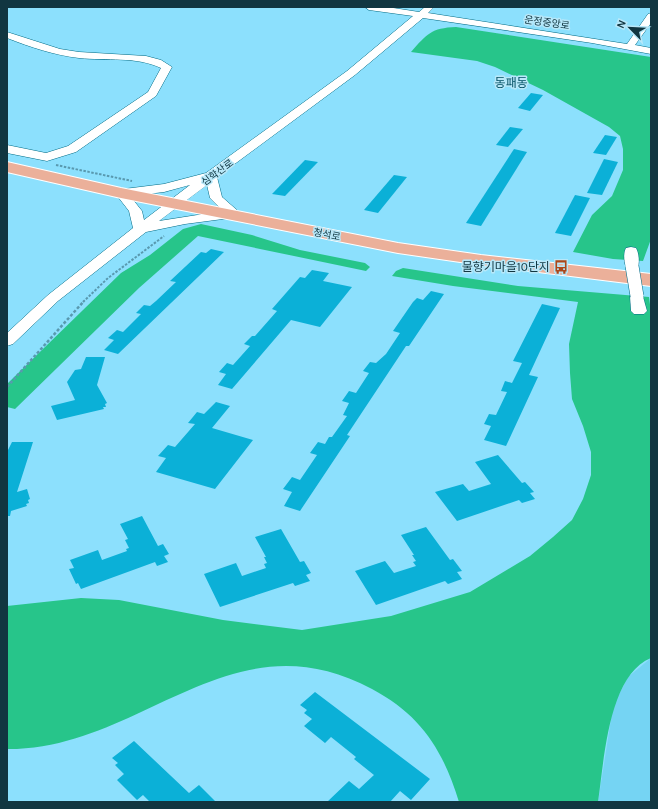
<svg xmlns="http://www.w3.org/2000/svg" width="658" height="809" font-family="Karla,'Noto Sans KR',sans-serif">
  <rect width="100%" height="100%" fill="#8ce0fd"/>
  <path fill="#75d4f3" d="M 651,658 L 651,802 L 598,802 L 613,706 L 628,677 Z"/>
  <g fill="#27c58a">
    <path d="M 456,27 L 651,57 L 651,239 L 643,261 L 613,259 L 573,252 L 592,215 L 612,196 L 623,170 L 623,149 L 620,136 L 609,127 L 543,90 L 495,67 L 477,61 L 411,52 C 427,34 431,28 456,27 Z"/>
    <path d="M 201,224 L 252,235 L 300,250 L 365,263 L 370,267 L 366,271 L 198,236 L 139,288 L 15,409 L 7,407 L 7,384 L 121,273 L 150,255 L 183,229 Z"/>
    <path d="M 403,268 L 518,286 L 649,297 L 651,312 L 651,658 C 608,675 604,762 598,802 L 459,802 C 443,750 421,715 372,689 C 230,613 142,750 7,749 L 7,606 L 81,598 L 119,600 L 223,620 L 302,630 L 391,616 L 470,592 L 530,556 L 553,537 L 572,520 L 583,499 L 591,475 L 591,452 L 583,426 L 572,399 L 570,373 L 569,344 L 578,302 L 453,286 L 392,276 L 396,271 Z"/>
  </g>
  <g fill="#0bb0d7">
    <path d="M 531,93 L 543,95 L 530,111 L 518,108 Z"/>
    <path d="M 510,127 L 523,129 L 508,147 L 496,145 Z"/>
    <path d="M 605,135 L 617,137 L 606,155 L 593,153 Z"/>
    <path d="M 514,149 L 527,152 L 481,226 L 466,223 Z"/>
    <path d="M 604,159 L 618,162 L 602,195 L 587,193 Z"/>
    <path d="M 305,160 L 318,162 L 285,196 L 272,194 Z"/>
    <path d="M 394,175 L 407,177 L 378,213 L 364,210 Z"/>
    <path d="M 575,195 L 590,198 L 571,236 L 555,233 Z"/>
    <path d="M 211,249 L 224,252 L 118,354 L 104,350 L 114,340 L 108,338 L 117,330 L 123,332 L 141,314 L 136,313 L 144,305 L 150,306 L 156,301 L 176,282 L 170,281 L 201,252 L 206,253 Z"/>
    <path d="M 312,270 L 329,273 L 323,281 L 352,287 L 320,327 L 291,320 L 232,389 L 218,385 L 226,374 L 219,372 L 227,363 L 233,365 L 250,346 L 244,344 L 252,336 L 255,336 L 277,311 L 272,309 L 300,277 L 305,278 Z"/>
    <path d="M 431,291 L 444,294 L 409,346 L 406,346 L 347,435 L 350,436 L 300,511 L 284,506 L 292,492 L 283,489 L 292,477 L 300,480 L 317,455 L 310,453 L 318,442 L 325,444 L 329,437 L 332,437 L 347,416 L 343,415 L 349,403 L 342,401 L 349,391 L 356,393 L 369,373 L 363,371 L 370,362 L 376,363 L 386,354 L 400,333 L 393,331 L 413,302 L 417,298 L 423,300 Z"/>
    <path d="M 542,304 L 560,308 L 529,375 L 538,377 L 506,446 L 484,440 L 491,426 L 484,424 L 489,414 L 496,415 L 507,392 L 501,391 L 505,381 L 512,383 L 522,363 L 513,361 Z"/>
    <path d="M 86,357 L 105,357 L 97,385 L 107,403 L 105,404 L 106,407 L 103,407 L 104,409 L 57,420 L 51,406 L 75,400 L 67,382 L 75,370 L 81,369 Z"/>
    <path d="M 216,402 L 230,406 L 212,428 L 253,440 L 215,489 L 156,472 L 166,458 L 158,456 L 168,445 L 175,447 L 195,424 L 188,423 L 197,412 L 204,414 Z"/>
    <path d="M 12,442 L 33,442 L 17,492 L 27,489 L 30,499 L 28,500 L 29,503 L 26,504 L 27,506 L 11,511 L 10,516 L 7,516 L 7,452 Z"/>
    <path d="M 498,455 L 522,483 L 525,482 L 534,492 L 530,493 L 535,499 L 522,503 L 519,500 L 457,521 L 435,492 L 463,484 L 469,491 L 491,484 L 475,462 Z"/>
    <path d="M 142,516 L 158,546 L 163,544 L 169,554 L 164,556 L 168,562 L 157,566 L 155,562 L 81,589 L 78,583 L 76,584 L 69,569 L 74,568 L 70,560 L 98,550 L 102,560 L 127,551 L 126,549 L 129,548 L 125,540 L 128,539 L 120,524 Z"/>
    <path d="M 426,527 L 450,560 L 453,559 L 462,571 L 457,572 L 462,579 L 448,584 L 445,581 L 376,605 L 355,571 L 385,561 L 394,573 L 416,566 L 413,562 L 416,561 L 412,555 L 414,555 L 401,535 Z"/>
    <path d="M 281,529 L 300,562 L 304,561 L 311,573 L 306,575 L 310,581 L 295,586 L 293,583 L 220,607 L 204,574 L 236,563 L 242,576 L 266,568 L 264,564 L 267,563 L 264,557 L 266,557 L 255,537 Z"/>
    <path d="M 315,692 L 430,779 L 411,800 L 400,791 L 390,802 L 327,802 L 349,781 L 359,789 L 374,775 L 354,759 L 356,757 L 331,737 L 325,743 L 304,726 L 312,719 L 304,713 L 307,710 L 300,705 Z"/>
    <path d="M 134,741 L 189,793 L 199,785 L 216,802 L 150,802 L 143,795 L 137,800 L 117,780 L 124,774 L 115,765 L 118,763 L 112,758 Z"/>
  </g>
  <g fill="none" stroke-linecap="round" stroke-linejoin="round">
    <defs>
      <g id="minor">
        <path d="M 365,7 L 387,7 L 419,12 L 425,7 L 434,7 L 428,13 L 627,44 L 648,14 L 651,13 L 651,23 L 635,45 L 651,48 L 651,54 L 592,43 L 423,18 L 355,75 L 217,177 L 222,197 L 238,211 L 240,214 L 238,217 L 185,224 L 146,232 L 58,301 L 13,344 L 7,346 L 7,333 L 48,295 L 133,228 L 129,211 L 115,193 L 116,190 L 164,184 L 206,173 L 347,71 L 413,16 L 369,10 ZM 190,185 L 144,220 L 142,211 L 130,196 L 164,192 ZM 207,185 L 210,198 L 223,211 L 159,221 Z"/>
        <path d="M 7,32 L 60,49 L 79,52 L 146,56 L 161,60 L 172,67 L 156,96 L 76,152 L 47,161 L 7,153 L 7,145 L 46,153 L 68,146 L 148,92 L 161,68 C 135,56 107,61 79,58 C 54,55 30,47 7,38 Z"/>
        <path d="M 631,247 L 636,248 C 639,253 640,264 637,269 L 627,269 C 624,264 623,253 626,248 Z"/>
        <path d="M 637,292 L 642,293 L 647,311 L 644,314 L 634,314 L 631,311 L 630,296 L 632,293 Z"/>
      </g>
      <path id="major" d="M 7,162 L 121,188 L 398,243 L 481,255 L 651,274 L 651,286 L 481,265 L 398,253 L 121,198 L 7,172 Z"/>
    </defs>
    <use href="#minor" stroke="#006b85" stroke-width="1"/>
    <use href="#major" stroke="#fff" stroke-width="2"/>
    <g stroke="#5999af" stroke-width="2" stroke-dasharray="2.5 1.5" stroke-linecap="butt">
      <path d="M 56,165 L 132,181"/>
      <path d="M 83,302 L 108,278 L 164,236"/>
    </g>
    <path stroke="#5999af" stroke-width="2.5" stroke-dasharray="3 2" stroke-linecap="butt" d="M 7,387 L 84,301"/>
    <use href="#minor" fill="#fff" fill-rule="evenodd"/>
    <use href="#major" fill="#ebb09a" fill-rule="evenodd"/>
    <defs>
      <path id="minor-bridge" d="M 632,266 L 637,296"/>
    </defs>
    <use href="#minor-bridge" stroke="#006b85" stroke-width="14" stroke-linecap="butt"/>
    <use href="#minor-bridge" stroke="#fff" stroke-width="13"/>
  </g>
  <defs>
    <symbol id="bus-bare" viewBox="-9 -9 18 18"><path d="M-5-6H5V4H4V6H2V4H-2V6H-4V4H-5ZM-3.5-4V0h7V-4ZM-3.5 1.2v1.5H-2V1.2ZM2 1.2v1.5H3.5V1.2Z" fill="#ac4719" stroke="#b8e8f9" stroke-width="2.5" paint-order="stroke"/></symbol>
  </defs>
  <g fill-rule="evenodd">
    <use href="#bus-bare" x="551" y="257" width="20" height="20"/>
  </g>
  <g text-anchor="middle" stroke-width="3" stroke-linejoin="round" paint-order="stroke">
    <g font-size="10" fill="#113641" stroke="#b8e8f9">
      <text transform="translate(547 22) rotate(8)" y="4">운정중앙로</text>
      <text transform="translate(217 172) rotate(-36)" y="4">심학산로</text>
      <text transform="translate(327 234) rotate(11)" y="4">청석로</text>
    </g>
    <g font-size="12" fill="#004e62" stroke="#b8e8f9">
      <text x="511" y="87">동패동</text>
    </g>
    <g font-size="12" fill="#113641" stroke="#b8e8f9" text-anchor="end">
      <text x="550" y="271">물향기마을10단지</text>
    </g>
  </g>
  <rect width="658" height="809" fill="none" stroke="#113641" stroke-width="16"/>
  <g transform="translate(630 28) rotate(294)" stroke="#b8e8f9" stroke-width="3" paint-order="stroke">
  <path d="M0-3L7 15L0 10L-7 15Z" fill="#113641"/>
  <text y="-6" font-size="11" font-weight="bold" text-anchor="middle" fill="#113641">N</text>
  </g>
</svg>
